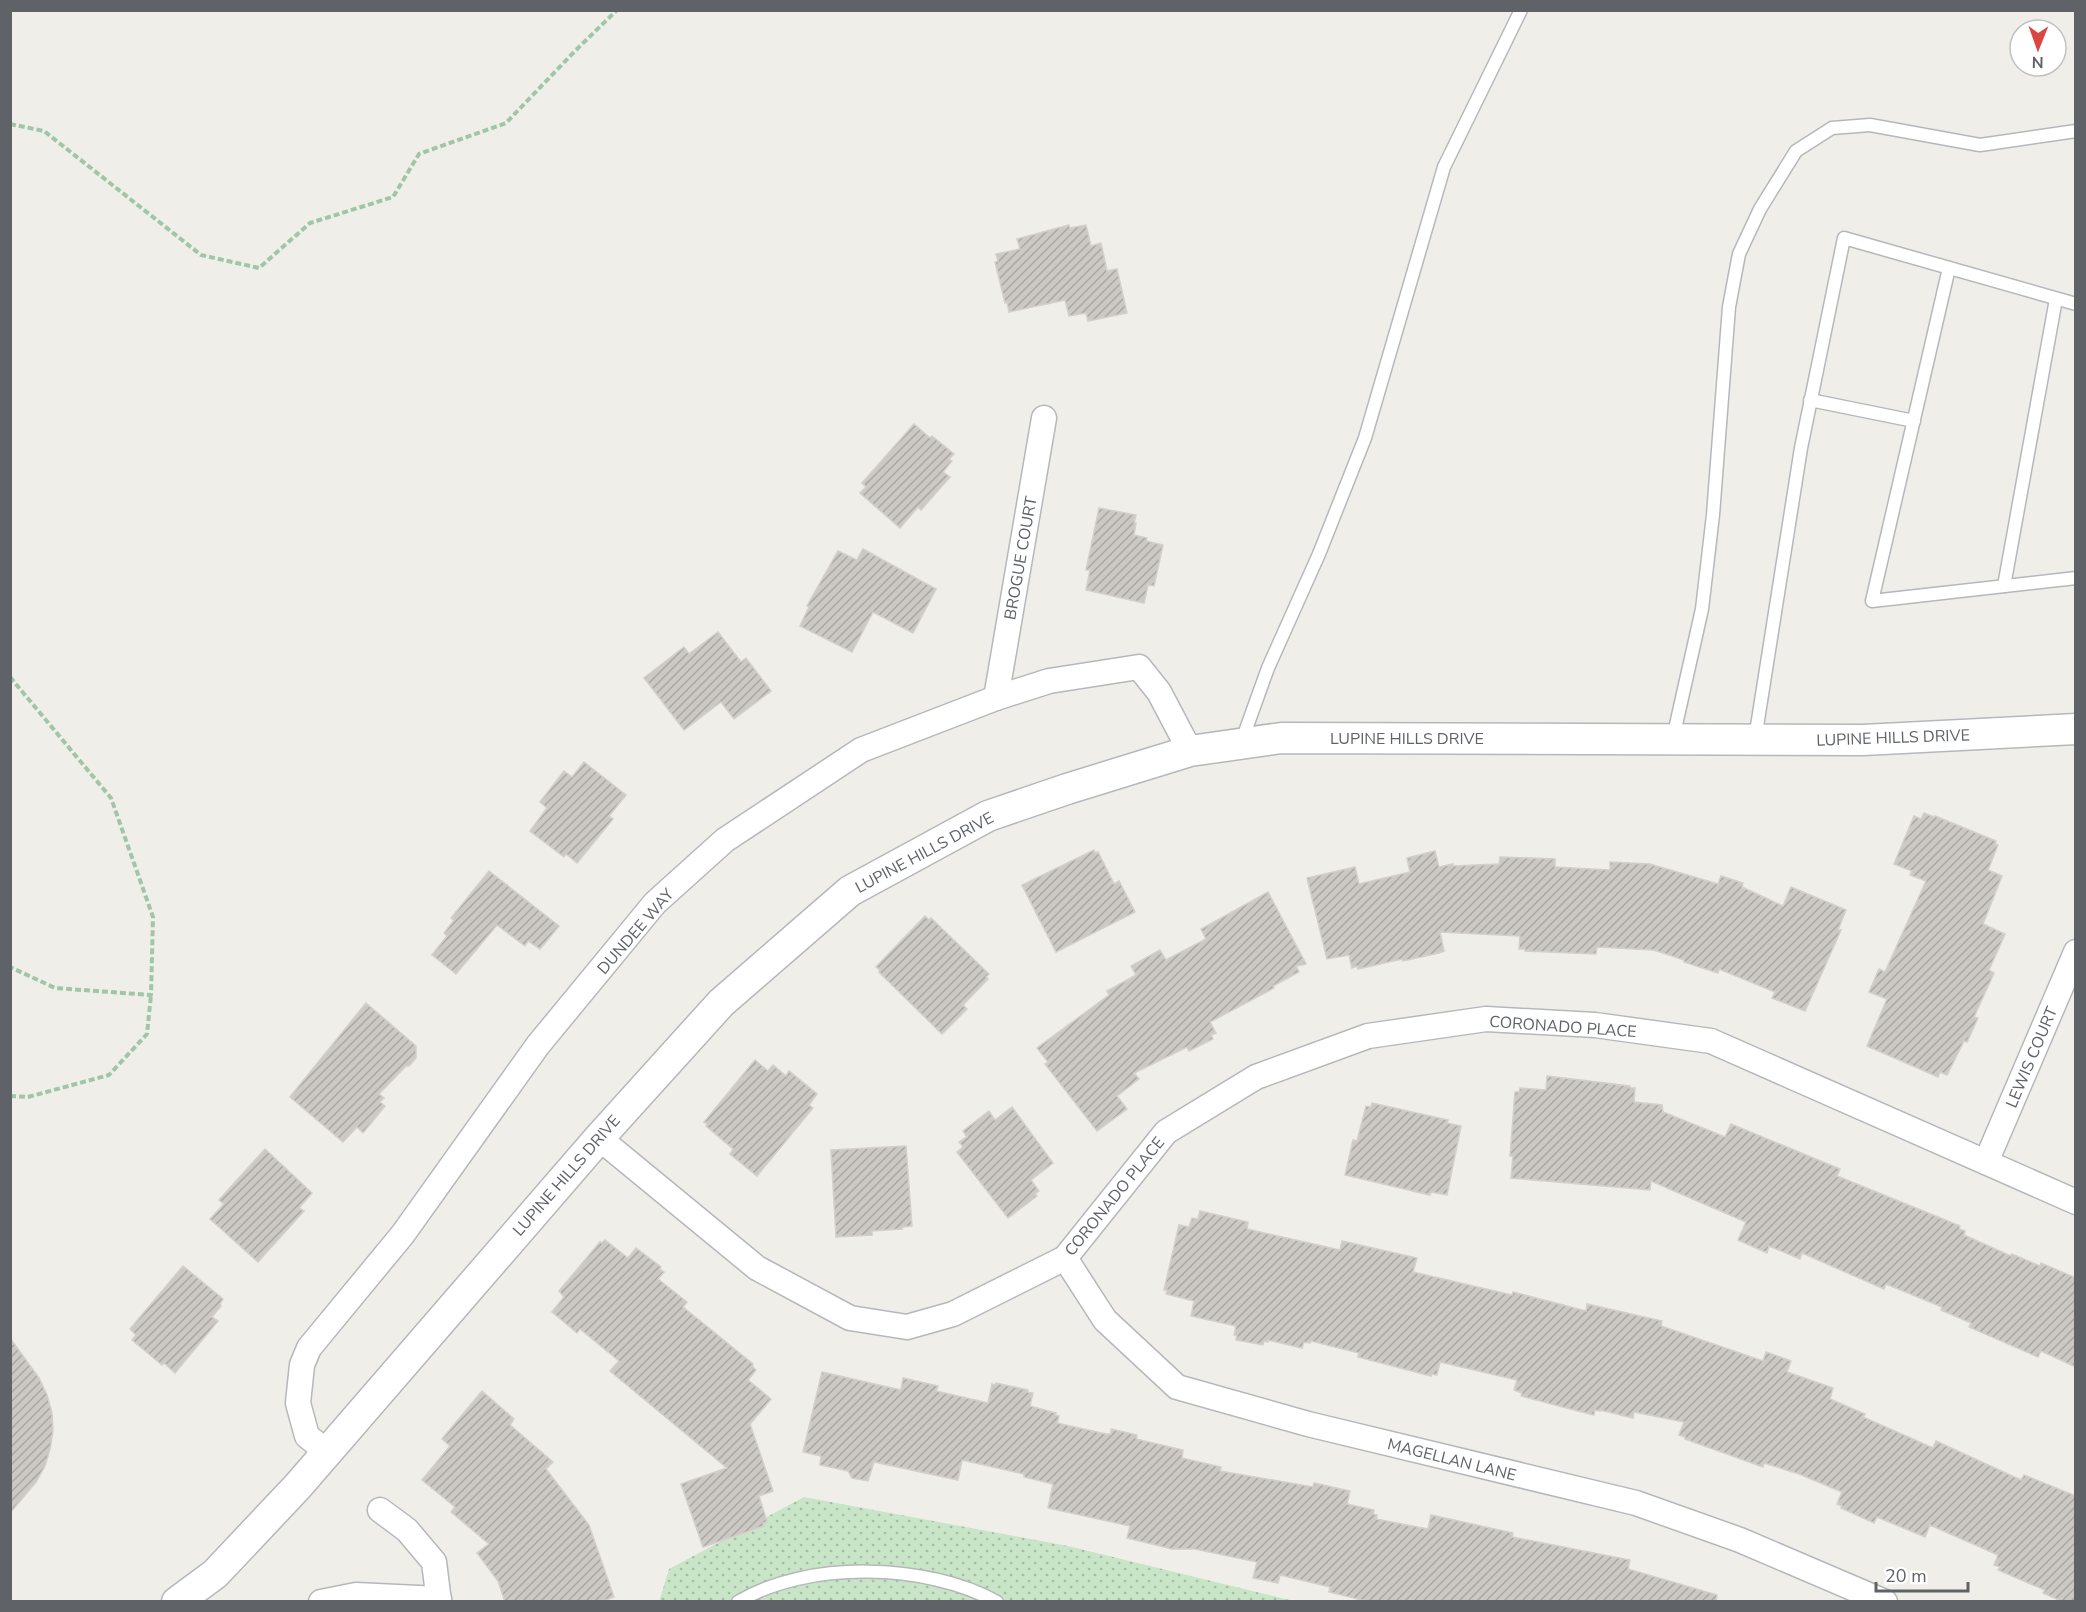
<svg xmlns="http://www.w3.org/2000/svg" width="2086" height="1612" font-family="'Nunito Sans',sans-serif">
  <defs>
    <pattern id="grass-dots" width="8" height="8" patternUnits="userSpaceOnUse" patternTransform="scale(1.5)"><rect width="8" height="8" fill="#c9e5c7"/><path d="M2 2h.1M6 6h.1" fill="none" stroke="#a6bda5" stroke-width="1.8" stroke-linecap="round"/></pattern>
    <pattern id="building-hatch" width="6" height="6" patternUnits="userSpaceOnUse" patternTransform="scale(1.5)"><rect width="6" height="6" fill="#ccc9c4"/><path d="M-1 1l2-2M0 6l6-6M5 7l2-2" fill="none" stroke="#a9a7a3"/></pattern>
  </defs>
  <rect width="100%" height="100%" fill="#f0eee8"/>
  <path fill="url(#grass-dots)" d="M 804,1497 L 1068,1546 L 1294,1601 L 659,1602 L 669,1569 Z"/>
  <g fill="url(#building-hatch)" stroke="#d4cfc7" stroke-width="1.5">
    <path d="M 1069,225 L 1070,228 L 1086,225 L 1091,246 L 1101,243 L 1107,271 L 1117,269 L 1127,313 L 1088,321 L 1086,313 L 1069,316 L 1065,300 L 1009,312 L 1007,302 L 1005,303 L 995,262 L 998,261 L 996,254 L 1020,249 L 1017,239 Z"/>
    <path d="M 914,424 L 930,438 L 932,436 L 954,454 L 949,459 L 952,461 L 943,472 L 950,477 L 921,510 L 918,507 L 900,528 L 860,493 L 866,487 L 862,483 Z"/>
    <path d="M 1099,508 L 1136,515 L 1134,523 L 1136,523 L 1134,535 L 1147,538 L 1146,541 L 1163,545 L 1154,586 L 1148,585 L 1144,603 L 1086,590 L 1090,570 L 1086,570 Z"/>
    <path d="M 863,549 L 936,589 L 913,633 L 873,612 L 852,652 L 800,626 L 809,607 L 807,606 L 838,551 L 857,560 Z"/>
    <path d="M 718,632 L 741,662 L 746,658 L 771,691 L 734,719 L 721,702 L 684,730 L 644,678 L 684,647 L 689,654 Z"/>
    <path d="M 584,762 L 626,795 L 609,816 L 613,819 L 577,863 L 566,854 L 564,857 L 530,831 L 547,808 L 540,802 L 564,771 L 572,777 Z"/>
    <path d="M 1924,813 L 1934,817 L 1935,816 L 1996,841 L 1995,844 L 1998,845 L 1988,870 L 2002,876 L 1983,924 L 2005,934 L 1989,970 L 1994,973 L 1974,1017 L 1978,1018 L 1967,1042 L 1964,1041 L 1947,1075 L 1940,1072 L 1938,1077 L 1867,1046 L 1887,999 L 1869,992 L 1879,969 L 1885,972 L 1926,881 L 1910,875 L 1912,871 L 1894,864 L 1914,816 L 1921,819 Z"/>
    <path d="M 1094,850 L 1095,853 L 1098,852 L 1114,884 L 1119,881 L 1135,912 L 1056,952 L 1022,885 Z"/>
    <path d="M 1435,851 L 1439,867 L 1453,864 L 1453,866 L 1499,864 L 1500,857 L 1555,859 L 1555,867 L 1610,870 L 1610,862 L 1650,864 L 1718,884 L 1721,876 L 1743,883 L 1742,887 L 1783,906 L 1791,887 L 1846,910 L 1838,930 L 1841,930 L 1805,1011 L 1772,998 L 1775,992 L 1719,969 L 1718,973 L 1684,962 L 1684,960 L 1654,950 L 1597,947 L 1596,954 L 1525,951 L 1525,949 L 1519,949 L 1520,936 L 1440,932 L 1444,951 L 1439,953 L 1403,961 L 1402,959 L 1358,969 L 1357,966 L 1352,968 L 1349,955 L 1327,959 L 1307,878 L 1355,867 L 1359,884 L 1410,872 L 1407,858 Z"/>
    <path d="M 489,871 L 559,926 L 540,949 L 528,941 L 525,946 L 497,925 L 456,974 L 432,955 L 447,936 L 444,933 L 454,920 L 451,918 Z"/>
    <path d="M 1268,892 L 1306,964 L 1296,966 L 1299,972 L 1273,986 L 1274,988 L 1210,1022 L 1216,1033 L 1211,1035 L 1213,1039 L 1189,1051 L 1187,1047 L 1134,1073 L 1139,1079 L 1117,1096 L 1127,1109 L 1097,1131 L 1045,1064 L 1048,1062 L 1037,1048 L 1109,995 L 1107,991 L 1136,975 L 1131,966 L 1160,950 L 1166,960 L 1206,939 L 1201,929 Z"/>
    <path d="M 925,916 L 929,920 L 931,918 L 989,974 L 986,977 L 988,979 L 963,1005 L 967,1009 L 942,1034 L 879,972 L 880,970 L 876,967 Z"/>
    <path d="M 366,1003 L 416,1046 L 416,1058 L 409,1066 L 406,1066 L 379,1094 L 384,1098 L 380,1102 L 385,1106 L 363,1133 L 357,1127 L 343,1142 L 290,1097 Z"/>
    <path d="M 755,1060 L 768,1071 L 773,1065 L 786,1076 L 789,1071 L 817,1094 L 809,1105 L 813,1108 L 757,1176 L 730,1154 L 733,1149 L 706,1126 L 707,1124 L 704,1122 Z"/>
    <path d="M 1547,1076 L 1630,1086 L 1630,1088 L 1635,1088 L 1634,1102 L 1662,1105 L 1663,1112 L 1725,1137 L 1731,1124 L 1840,1169 L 1837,1176 L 1960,1226 L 1959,1229 L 1965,1231 L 1964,1235 L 2011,1256 L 2012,1254 L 2040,1266 L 2041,1263 L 2076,1278 L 2076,1367 L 2041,1351 L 2038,1357 L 1969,1327 L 1971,1323 L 1941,1310 L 1942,1307 L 1886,1284 L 1884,1289 L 1802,1253 L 1800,1259 L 1769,1246 L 1767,1253 L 1738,1240 L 1746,1222 L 1651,1181 L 1650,1190 L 1511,1178 L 1513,1156 L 1510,1156 L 1515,1092 L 1519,1092 L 1520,1088 L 1546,1090 Z"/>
    <path d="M 1372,1103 L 1448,1120 L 1447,1123 L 1461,1126 L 1447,1195 L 1431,1192 L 1430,1195 L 1345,1175 L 1353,1140 L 1357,1141 L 1366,1106 L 1371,1107 Z"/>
    <path d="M 1012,1107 L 1053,1163 L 1031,1180 L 1039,1191 L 1035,1194 L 1037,1196 L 1008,1218 L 957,1152 L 963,1147 L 959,1142 L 967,1137 L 963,1131 L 989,1111 L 995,1120 Z"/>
    <path d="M 906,1146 L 912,1226 L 902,1227 L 902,1229 L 872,1231 L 872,1235 L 836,1237 L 831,1150 Z"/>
    <path d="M 265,1149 L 312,1193 L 299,1208 L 304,1211 L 258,1262 L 210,1219 L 224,1204 L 219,1200 Z"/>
    <path d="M 1200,1211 L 1248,1222 L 1247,1229 L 1340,1250 L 1342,1241 L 1417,1258 L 1413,1272 L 1512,1295 L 1513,1292 L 1586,1311 L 1587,1304 L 1662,1321 L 1661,1326 L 1763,1361 L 1766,1352 L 1791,1361 L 1787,1372 L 1833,1388 L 1830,1399 L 1865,1414 L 1863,1417 L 1933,1448 L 1936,1441 L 2021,1480 L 2024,1475 L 2076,1496 L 2076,1602 L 2063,1602 L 2043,1593 L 2045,1590 L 1998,1570 L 2000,1567 L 1994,1565 L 1998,1555 L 1930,1525 L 1925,1537 L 1877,1517 L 1874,1523 L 1841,1508 L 1842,1506 L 1837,1504 L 1842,1492 L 1799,1474 L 1764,1463 L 1763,1467 L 1685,1439 L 1685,1437 L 1679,1435 L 1684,1422 L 1634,1412 L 1633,1418 L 1600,1410 L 1600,1411 L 1595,1410 L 1594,1415 L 1578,1411 L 1521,1396 L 1522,1393 L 1514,1390 L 1517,1380 L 1440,1362 L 1437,1375 L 1432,1374 L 1431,1376 L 1358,1357 L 1359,1353 L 1311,1341 L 1310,1343 L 1304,1342 L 1302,1348 L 1268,1340 L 1268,1342 L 1264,1341 L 1263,1345 L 1236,1340 L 1237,1336 L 1234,1335 L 1236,1326 L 1191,1316 L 1194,1301 L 1166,1294 L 1167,1290 L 1164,1290 L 1179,1225 L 1189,1227 L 1192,1218 L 1198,1219 Z"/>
    <path d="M 605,1240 L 628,1258 L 636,1248 L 661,1267 L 660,1269 L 664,1272 L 658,1279 L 687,1302 L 683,1307 L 753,1364 L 752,1366 L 756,1370 L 748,1380 L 771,1399 L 750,1424 L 773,1491 L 759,1496 L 767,1522 L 763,1523 L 764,1526 L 703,1547 L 681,1484 L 727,1468 L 610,1371 L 619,1361 L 580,1329 L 577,1333 L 552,1312 L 564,1297 L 559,1291 L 600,1242 L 602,1243 Z"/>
    <path d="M 183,1266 L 223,1299 L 220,1304 L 221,1306 L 212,1317 L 218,1321 L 175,1373 L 164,1363 L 162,1365 L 132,1340 L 136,1335 L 130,1329 Z"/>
    <path d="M 10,1338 L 39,1378 L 47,1395 L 52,1413 L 53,1431 L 50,1449 L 45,1466 L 36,1482 L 10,1513 Z"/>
    <path d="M 822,1372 L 901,1390 L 903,1378 L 938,1386 L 936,1391 L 988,1403 L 992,1384 L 995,1385 L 996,1383 L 1028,1390 L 1027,1392 L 1033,1393 L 1030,1406 L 1056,1413 L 1055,1415 L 1059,1416 L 1057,1423 L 1106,1434 L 1111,1434 L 1111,1429 L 1137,1435 L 1136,1439 L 1183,1450 L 1182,1458 L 1221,1467 L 1220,1471 L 1313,1487 L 1314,1483 L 1350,1491 L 1347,1504 L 1374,1510 L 1373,1514 L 1377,1515 L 1376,1519 L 1428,1529 L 1431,1515 L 1513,1533 L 1512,1537 L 1630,1560 L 1628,1569 L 1717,1595 L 1716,1602 L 1370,1602 L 1329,1592 L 1330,1587 L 1280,1575 L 1278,1583 L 1253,1578 L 1257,1562 L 1195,1549 L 1172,1549 L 1127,1538 L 1130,1526 L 1048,1508 L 1053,1484 L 1024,1477 L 1024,1474 L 962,1460 L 958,1480 L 874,1462 L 868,1481 L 852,1478 L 848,1471 L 820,1465 L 821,1456 L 803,1452 Z"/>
    <path d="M 482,1391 L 514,1419 L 510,1425 L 553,1462 L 546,1469 L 589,1525 L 614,1597 L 600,1602 L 505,1602 L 498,1581 L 477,1553 L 489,1544 L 451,1512 L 455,1507 L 422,1480 L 450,1446 L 442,1439 Z"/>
  </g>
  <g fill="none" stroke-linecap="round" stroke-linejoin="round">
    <defs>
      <g id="service">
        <path d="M 1949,268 L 1872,601 L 2076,578"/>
        <path d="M 1810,400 L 1914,421"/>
        <path d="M 2004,586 L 2056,299"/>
        <path d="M 1673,738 L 1702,609 L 1713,515 L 1729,307 L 1739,254 L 1760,209 L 1796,151 L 1832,128 L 1870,125 L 1980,145 L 2076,131"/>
        <path d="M 1755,739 L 1801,448 L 1844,238 L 2076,304"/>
        <path d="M 1241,743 L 1268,668 L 1319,554 L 1365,438 L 1444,167 L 1521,10"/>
        <path d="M 738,1602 C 807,1560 927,1563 997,1602"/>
      </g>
      <g id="minor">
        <path d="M 996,698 L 1044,418"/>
        <path d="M 599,1138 L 757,1268 L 850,1318 L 907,1327 L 953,1314 L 1065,1258 L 1166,1132 L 1256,1077 L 1368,1036 L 1486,1019 L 1595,1025 L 1711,1041 L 2076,1202"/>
        <path d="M 1986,1162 L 2076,952"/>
        <path d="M 1065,1258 L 1105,1320 L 1177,1387 L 1308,1424 L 1636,1503 L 1740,1540 L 1885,1602"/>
        <path d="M 326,1451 L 307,1436 L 298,1403 L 302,1365 L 309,1348 L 403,1234 L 538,1045 L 655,903 L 725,840 L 861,750 L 996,698 L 1049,681 L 1139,667 L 1159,692 L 1190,751"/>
        <path d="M 380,1510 L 407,1530 L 434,1562 L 439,1602"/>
        <path d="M 321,1602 L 356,1595 L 439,1599"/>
      </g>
      <path id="tertiary" d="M 177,1602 L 215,1574 L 298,1486 L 599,1138 L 721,1003 L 850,891 L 988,816 L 1067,789 L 1190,751 L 1281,738 L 1863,740 L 2076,729"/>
    </defs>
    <use href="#service" stroke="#b5b8bb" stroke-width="15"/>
    <use href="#minor" stroke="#b5b8bb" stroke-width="27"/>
    <use href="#tertiary" stroke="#b5b8bb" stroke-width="33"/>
    <g stroke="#a0c6a9" stroke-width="4" stroke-dasharray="6 3" stroke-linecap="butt">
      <path d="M 10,124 L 44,131 L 201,255 L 259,268 L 310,223 L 393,197 L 419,154 L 506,123 L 575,51 L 617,10"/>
      <path d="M 10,677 L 111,798 L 153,917 L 151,995 L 55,988 L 10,967"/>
      <path d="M 10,1096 L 28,1097 L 109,1075 L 147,1034 L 151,995"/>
    </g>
    <use href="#service" stroke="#fff" stroke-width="12"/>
    <use href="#minor" stroke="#fff" stroke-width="24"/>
    <use href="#tertiary" stroke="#fff" stroke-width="30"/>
  </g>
  <g text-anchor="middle" stroke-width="4.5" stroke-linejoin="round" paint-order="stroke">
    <g font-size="16" fill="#5f6367" stroke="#fff">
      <text transform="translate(1020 558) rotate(-80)" y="6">BROGUE COURT</text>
      <text transform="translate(1893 737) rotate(-2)" y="6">LUPINE HILLS DRIVE</text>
      <text x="1407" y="744">LUPINE HILLS DRIVE</text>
      <text transform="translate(924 852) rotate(-28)" y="6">LUPINE HILLS DRIVE</text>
      <text transform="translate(635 931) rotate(-49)" y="6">DUNDEE WAY</text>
      <text transform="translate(1563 1026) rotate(4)" y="6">CORONADO PLACE</text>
      <text transform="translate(2031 1057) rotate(-67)" y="6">LEWIS COURT</text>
      <text transform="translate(566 1175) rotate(-49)" y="6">LUPINE HILLS DRIVE</text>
      <text transform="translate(1114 1196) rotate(-51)" y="6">CORONADO PLACE</text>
      <text transform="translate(1452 1459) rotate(14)" y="6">MAGELLAN LANE</text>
    </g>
  </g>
  <rect width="2086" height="1612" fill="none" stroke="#5f6367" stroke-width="24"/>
  <g transform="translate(2038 48) rotate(181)"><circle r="28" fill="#ffffff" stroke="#bfc1c2" stroke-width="1.5"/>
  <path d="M0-4.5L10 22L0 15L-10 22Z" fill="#db4643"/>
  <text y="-9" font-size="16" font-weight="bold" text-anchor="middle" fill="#5f6367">N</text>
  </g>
  <path d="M1876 1582v9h92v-9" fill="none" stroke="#5f6367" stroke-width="3"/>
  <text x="1885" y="1582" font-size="18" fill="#5f6367" stroke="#ffffff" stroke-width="4.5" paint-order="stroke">20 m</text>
</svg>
